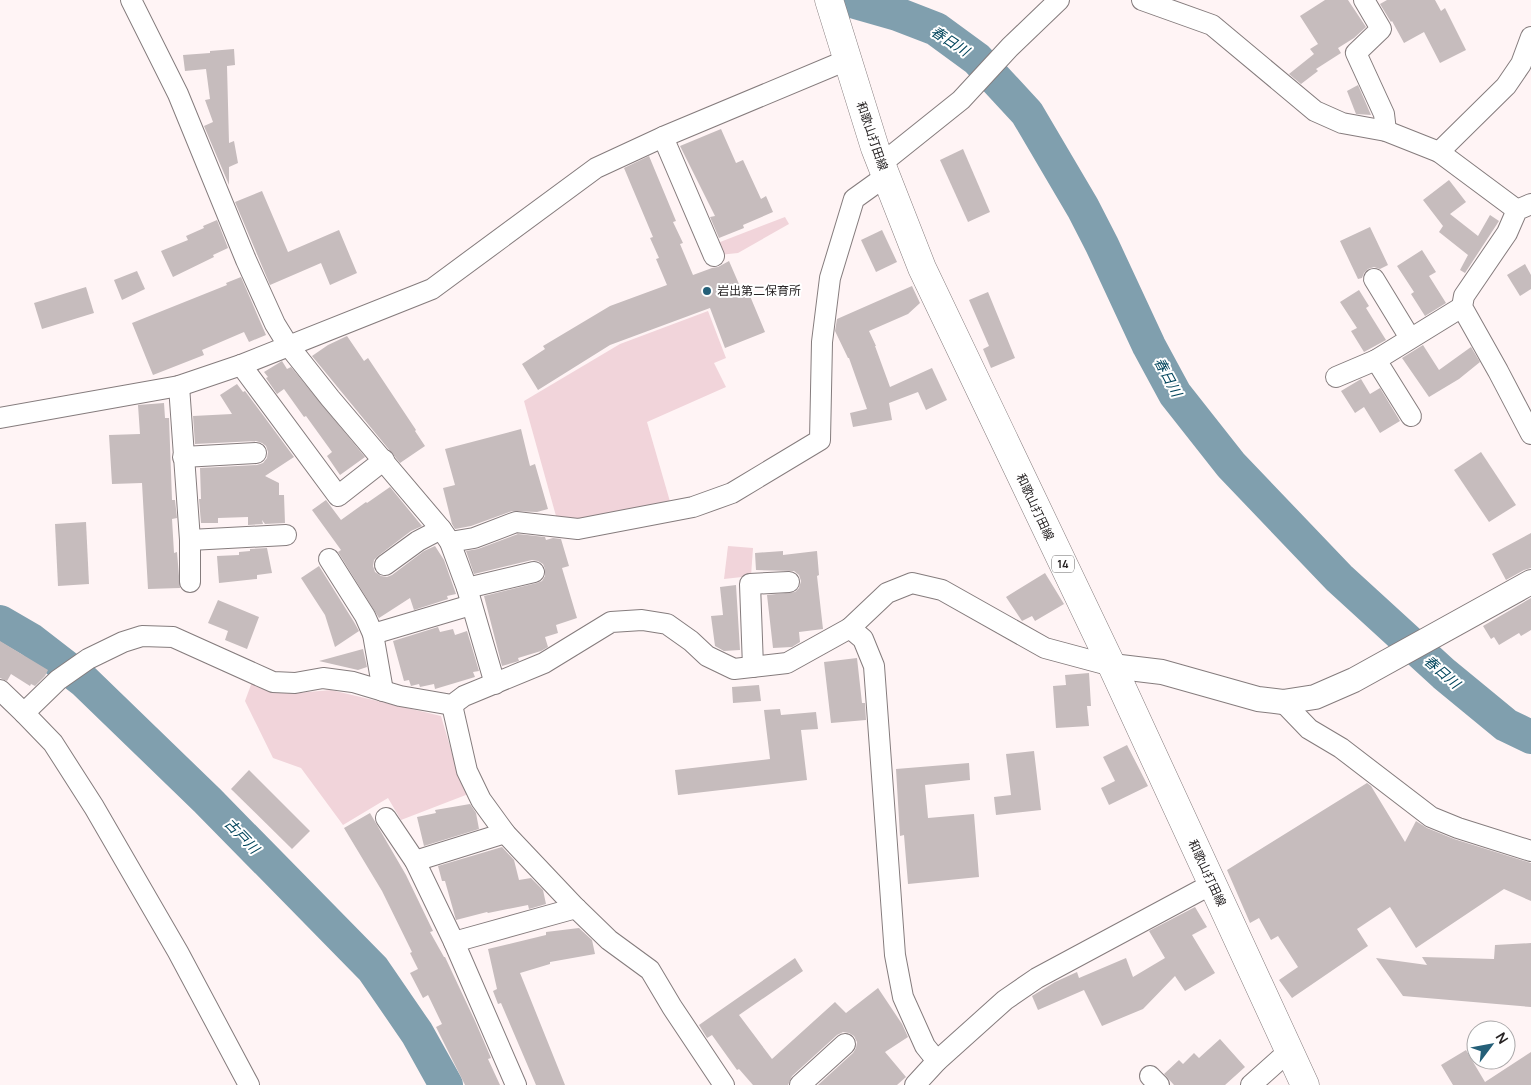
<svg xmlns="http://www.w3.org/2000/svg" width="1531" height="1085" font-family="Manrope,'Noto Sans JP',sans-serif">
  <rect width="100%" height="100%" fill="#fff4f5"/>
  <g fill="#f1d4da">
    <path d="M 785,217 L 789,224 L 738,253 L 719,255 L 715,244 Z"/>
    <path d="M 708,311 L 726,358 L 714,363 L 726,387 L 647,422 L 671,505 L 582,521 L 556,516 L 524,401 L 620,344 Z"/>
    <path d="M 728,546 L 753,548 L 751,576 L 724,579 Z"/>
    <path d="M 252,682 L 297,693 L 331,690 L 441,716 L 454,760 L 471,793 L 401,820 L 388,798 L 343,825 L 301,768 L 273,758 L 245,701 Z"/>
  </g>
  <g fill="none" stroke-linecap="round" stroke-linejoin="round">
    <g stroke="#809fae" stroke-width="34">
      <path d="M 848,0 L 897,14 L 936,29 L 977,59 L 1027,113 L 1083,208 L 1102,245 L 1149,346 L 1175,394 L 1231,465 L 1339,578 L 1444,674 L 1506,725 L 1531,737"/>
      <path d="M 0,622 L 31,640 L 84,681 L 207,800 L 373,969 L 417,1033 L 446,1085"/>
    </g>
  </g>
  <g fill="#c6bcbd">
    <path d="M 1325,0 L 1348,0 L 1366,27 L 1354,38 L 1338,48 L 1341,53 L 1316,69 L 1318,71 L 1301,84 L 1289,74 L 1314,54 L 1310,49 L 1318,44 L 1300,16 Z"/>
    <path d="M 1387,0 L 1435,0 L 1441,11 L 1445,8 L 1466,50 L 1440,63 L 1424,32 L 1404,43 L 1392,21 L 1391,22 L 1380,4 Z"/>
    <path d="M 234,49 L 235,65 L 227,66 L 229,143 L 234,141 L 238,163 L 229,167 L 229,185 L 204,126 L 213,122 L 205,100 L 210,99 L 206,69 L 185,71 L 183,55 L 210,53 L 210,51 Z"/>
    <path d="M 1358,85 L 1371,115 L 1356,114 L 1347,91 Z"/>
    <path d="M 721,129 L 736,163 L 743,160 L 761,199 L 766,196 L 773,212 L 743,225 L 744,228 L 719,238 L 710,217 L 715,216 L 680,146 Z"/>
    <path d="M 963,149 L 990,212 L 968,222 L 940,160 Z"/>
    <path d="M 649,156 L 676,221 L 673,222 L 683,243 L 680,244 L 693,275 L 712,268 L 718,267 L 729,261 L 745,298 L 750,296 L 765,332 L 725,348 L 710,308 L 610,345 L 538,390 L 522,364 L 545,349 L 543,346 L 610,306 L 667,285 L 656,259 L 659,258 L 650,238 L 653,237 L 624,168 Z"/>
    <path d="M 1449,180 L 1466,202 L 1450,214 L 1478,236 L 1490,215 L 1499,221 L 1465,273 L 1460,270 L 1468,255 L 1439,232 L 1443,226 L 1423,200 Z"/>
    <path d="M 262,191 L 288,252 L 339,230 L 357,273 L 330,285 L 321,263 L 270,285 L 235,202 Z"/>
    <path d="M 217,220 L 228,248 L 213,255 L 214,257 L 173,277 L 161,251 L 188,240 L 186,236 L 204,228 L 203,226 Z"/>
    <path d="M 1370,227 L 1388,265 L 1380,269 L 1374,267 L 1368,269 L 1364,273 L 1362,278 L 1358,279 L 1340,241 Z"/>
    <path d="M 882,230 L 897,262 L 876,272 L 861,240 Z"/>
    <path d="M 1422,250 L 1436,272 L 1429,276 L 1446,303 L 1425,316 L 1411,294 L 1414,292 L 1397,266 Z"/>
    <path d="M 1525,264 L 1531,275 L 1531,289 L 1520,296 L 1507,275 Z"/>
    <path d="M 137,271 L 145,289 L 122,300 L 114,280 Z"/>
    <path d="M 241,277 L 266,335 L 249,342 L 244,332 L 202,350 L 204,355 L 153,375 L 132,323 L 227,285 L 226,283 Z"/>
    <path d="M 912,286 L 920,303 L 908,314 L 869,331 L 876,346 L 875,346 L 890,387 L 932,368 L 947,400 L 926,410 L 918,392 L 889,403 L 892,420 L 853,427 L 850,413 L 867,409 L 849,358 L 848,358 L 835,331 L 837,319 Z"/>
    <path d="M 86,287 L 94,313 L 42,329 L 34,303 Z"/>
    <path d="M 1359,290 L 1369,306 L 1366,308 L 1386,340 L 1364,352 L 1351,331 L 1357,328 L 1340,302 Z"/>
    <path d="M 988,292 L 1015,358 L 991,368 L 983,349 L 989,346 L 969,300 Z"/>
    <path d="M 347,336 L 364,361 L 368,358 L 416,430 L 415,431 L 425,446 L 400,463 L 312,356 L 328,345 Z"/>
    <path d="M 1423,345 L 1439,370 L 1471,347 L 1480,362 L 1459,379 L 1429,397 L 1402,358 Z"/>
    <path d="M 282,361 L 287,369 L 291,367 L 365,457 L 340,475 L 327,456 L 332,452 L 306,416 L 304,417 L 284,389 L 277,394 L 266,378 L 268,377 L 264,372 Z"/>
    <path d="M 1361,379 L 1370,394 L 1380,388 L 1400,421 L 1380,433 L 1364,407 L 1355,413 L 1341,391 Z"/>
    <path d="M 237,384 L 243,392 L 245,391 L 294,457 L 265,476 L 279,483 L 279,495 L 284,495 L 285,523 L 265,524 L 262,520 L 263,524 L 248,525 L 248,517 L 218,518 L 218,523 L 201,523 L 199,499 L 201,499 L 200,468 L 257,465 L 263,463 L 267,458 L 268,452 L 266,446 L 262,443 L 256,441 L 195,444 L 193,416 L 232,414 L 220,395 Z"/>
    <path d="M 164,403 L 165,418 L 169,418 L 172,500 L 175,500 L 177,518 L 172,519 L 174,553 L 177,552 L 180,588 L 148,589 L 142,483 L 112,484 L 109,435 L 140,434 L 138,405 Z"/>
    <path d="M 521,429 L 530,466 L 535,464 L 548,509 L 537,512 L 512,511 L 471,526 L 455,529 L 452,524 L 443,488 L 455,485 L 445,449 Z"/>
    <path d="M 1481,452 L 1516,505 L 1489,522 L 1454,470 Z"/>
    <path d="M 390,487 L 422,526 L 411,531 L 378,556 L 374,560 L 373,566 L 375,572 L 381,576 L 387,577 L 392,575 L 424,551 L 435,546 L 444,560 L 456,594 L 447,596 L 448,599 L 414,610 L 410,598 L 379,618 L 338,552 L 341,550 L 312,510 L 326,500 L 341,520 L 366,502 L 367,503 Z"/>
    <path d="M 86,522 L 89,584 L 58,586 L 55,524 Z"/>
    <path d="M 1531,533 L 1531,568 L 1524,570 L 1506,580 L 1492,554 Z"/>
    <path d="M 518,534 L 545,537 L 546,540 L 553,538 L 561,539 L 569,566 L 562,568 L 577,618 L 556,625 L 558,633 L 545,637 L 548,647 L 541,651 L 518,658 L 519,661 L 502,666 L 484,596 L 537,583 L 542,581 L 545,576 L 545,569 L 543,564 L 538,561 L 532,560 L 474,574 L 466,551 L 478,549 Z"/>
    <path d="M 267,548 L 272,573 L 257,575 L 257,579 L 219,583 L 217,556 L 239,555 L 239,552 L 250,551 L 250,549 Z"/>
    <path d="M 783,551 L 783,555 L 817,551 L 819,575 L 817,576 L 823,629 L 799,632 L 800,642 L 792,647 L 773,648 L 767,595 L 795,592 L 799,588 L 801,581 L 799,575 L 794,571 L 756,570 L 755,553 Z"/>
    <path d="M 319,566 L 354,622 L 359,631 L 335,647 L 325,615 L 301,578 Z"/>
    <path d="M 1045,573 L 1064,604 L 1035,621 L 1032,616 L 1022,621 L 1006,597 Z"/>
    <path d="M 736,585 L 740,650 L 724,651 L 715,646 L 711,616 L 723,615 L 720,587 Z"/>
    <path d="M 1531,598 L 1531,630 L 1521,636 L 1519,633 L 1499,645 L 1494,637 L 1491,639 L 1483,626 Z"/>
    <path d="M 218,600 L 259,617 L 247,649 L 225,640 L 228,631 L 208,623 Z"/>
    <path d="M 438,627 L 440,632 L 453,629 L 455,635 L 467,631 L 479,671 L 473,672 L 475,677 L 435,689 L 434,684 L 420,687 L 419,684 L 411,686 L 409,680 L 404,681 L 393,641 Z"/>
    <path d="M 0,641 L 48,670 L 45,676 L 35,686 L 31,684 L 30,686 L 11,674 L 7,681 L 0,678 Z"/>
    <path d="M 363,649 L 367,667 L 358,670 L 319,661 Z"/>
    <path d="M 857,658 L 862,703 L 865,703 L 866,720 L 831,723 L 824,662 Z"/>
    <path d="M 1089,673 L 1091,706 L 1087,706 L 1089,726 L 1056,728 L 1053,686 L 1066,685 L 1065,675 Z"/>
    <path d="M 759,685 L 761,701 L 733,703 L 732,687 Z"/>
    <path d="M 780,709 L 781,715 L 816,712 L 818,729 L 801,730 L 807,780 L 678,795 L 675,770 L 770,759 L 764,710 Z"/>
    <path d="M 1127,745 L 1148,786 L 1109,805 L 1101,788 L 1115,781 L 1103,757 Z"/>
    <path d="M 1034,751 L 1041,810 L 996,815 L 994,797 L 1011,795 L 1006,754 Z"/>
    <path d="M 969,763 L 970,780 L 925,785 L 928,818 L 974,814 L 979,877 L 908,884 L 904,835 L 900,836 L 896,769 Z"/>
    <path d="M 249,770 L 310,831 L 292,849 L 231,789 Z"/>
    <path d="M 1367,783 L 1371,786 L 1405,842 L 1416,821 L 1427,828 L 1454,839 L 1531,863 L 1531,901 L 1504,889 L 1416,948 L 1390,907 L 1357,929 L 1368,946 L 1292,998 L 1279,980 L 1298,967 L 1278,936 L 1271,940 L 1259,918 L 1250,923 L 1227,870 Z"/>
    <path d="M 470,804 L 476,813 L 479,829 L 424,846 L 417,817 L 436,813 L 435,810 Z"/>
    <path d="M 370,813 L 406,875 L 433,931 L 430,932 L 444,957 L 445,957 L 475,1021 L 491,1058 L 488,1059 L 500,1085 L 465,1085 L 436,1027 L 442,1024 L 428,995 L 423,998 L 410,973 L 418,969 L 410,953 L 412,952 L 382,891 L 344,828 Z"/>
    <path d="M 502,847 L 514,860 L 519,880 L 531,878 L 543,890 L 546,904 L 529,909 L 528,905 L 488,913 L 487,912 L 456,920 L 445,881 L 442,881 L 438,866 Z"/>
    <path d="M 1195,907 L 1207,927 L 1192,935 L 1215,973 L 1185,991 L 1175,976 L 1143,1009 L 1102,1026 L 1084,990 L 1038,1010 L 1032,996 L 1055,982 L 1077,972 L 1079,978 L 1126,958 L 1133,977 L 1165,958 L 1149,931 Z"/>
    <path d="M 579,928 L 592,940 L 595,954 L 550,962 L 550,964 L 520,973 L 565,1085 L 536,1085 L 501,1003 L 498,1004 L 493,991 L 497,989 L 488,949 L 546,935 L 546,932 Z"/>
    <path d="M 1531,943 L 1531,1007 L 1403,996 L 1376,958 L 1427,965 L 1422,957 L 1494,959 L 1495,945 Z"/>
    <path d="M 795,958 L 803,971 L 739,1015 L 772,1059 L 835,1002 L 846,1013 L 878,988 L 902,1024 L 908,1037 L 885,1052 L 906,1077 L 897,1085 L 818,1085 L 853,1053 L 856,1048 L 857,1042 L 854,1036 L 849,1033 L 843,1032 L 837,1035 L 792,1076 L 788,1085 L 753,1085 L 739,1069 L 737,1070 L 712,1035 L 707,1038 L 699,1025 Z"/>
    <path d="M 1220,1039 L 1245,1067 L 1225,1085 L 1174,1085 L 1164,1074 L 1179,1060 L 1183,1064 L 1194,1053 L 1199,1058 Z"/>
    <path d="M 1466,1050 L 1485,1082 L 1531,1052 L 1531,1085 L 1453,1085 L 1441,1065 Z"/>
  </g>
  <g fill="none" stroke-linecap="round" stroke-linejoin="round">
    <defs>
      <g id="minor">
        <path d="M 131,0 L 178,94 L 246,260 L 275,324 L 288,345 L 330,398 L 441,529 L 450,542 L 467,588 L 495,684"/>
        <path d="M 1142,0 L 1212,25 L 1315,111 L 1342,123 L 1386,131 L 1439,152 L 1517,210"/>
        <path d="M 1364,0 L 1381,29 L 1356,53 L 1384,114 L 1386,131"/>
        <path d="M 663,137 L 714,256"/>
        <path d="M 1439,152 L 1506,86 L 1521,64 L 1531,37"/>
        <path d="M 881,164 L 961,100 L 1010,47 L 1059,0"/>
        <path d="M 1531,204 L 1517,210 L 1507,233 L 1464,296 L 1462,307 L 1498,371 L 1531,434"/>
        <path d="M 1374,279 L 1410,338"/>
        <path d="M 1376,360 L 1411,416"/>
        <path d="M 241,365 L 338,496 L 384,460"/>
        <path d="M 1336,377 L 1376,360 L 1462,307"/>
        <path d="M 179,386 L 190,540 L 190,582"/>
        <path d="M 0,418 L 179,386 L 241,365 L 432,289 L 596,168 L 663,137 L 847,60"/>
        <path d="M 183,457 L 256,453"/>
        <path d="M 190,540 L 286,535"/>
        <path d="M 450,542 L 474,538 L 516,522 L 578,529 L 693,507 L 732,493 L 820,440 L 822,342 L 830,278 L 854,199 L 886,176"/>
        <path d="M 329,559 L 365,616 L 373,634 L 383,691"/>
        <path d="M 385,565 L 418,541 L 441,529"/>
        <path d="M 467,588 L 534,572"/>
        <path d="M 850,628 L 863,639 L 874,666 L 895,955 L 903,997 L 925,1046 L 937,1061"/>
        <path d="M 373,634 L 471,605"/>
        <path d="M 753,667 L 750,584 L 789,582"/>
        <path d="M 0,690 L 24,713 L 53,743 L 94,807 L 178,952 L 249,1085"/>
        <path d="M 1283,702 L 1309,729 L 1341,748 L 1431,817 L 1458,828 L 1531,851"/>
        <path d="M 452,705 L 467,771 L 481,800 L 505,833 L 576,908 L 609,940 L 650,970 L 672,1007 L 724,1085"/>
        <path d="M 24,713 L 58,680 L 88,659 L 123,642 L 142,636 L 173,637 L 273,682 L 295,683 L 323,678 L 353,682 L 400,696 L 452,705 L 464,696 L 544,663 L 611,622 L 642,620 L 667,624 L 691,641 L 707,656 L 734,669 L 787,663 L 850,628 L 887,593 L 912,583 L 942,590 L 1045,648 L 1112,666"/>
        <path d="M 386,818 L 415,861 L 454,942 L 516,1085"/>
        <path d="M 415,861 L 505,833"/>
        <path d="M 454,942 L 576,908"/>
        <path d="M 1150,1076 L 1159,1085"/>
        <path d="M 800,1085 L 845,1044"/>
        <path d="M 915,1085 L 937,1061 L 1005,1000 L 1037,978 L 1212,884"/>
        <path d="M 1251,1085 L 1289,1051"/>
      </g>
      <path id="tertiary" d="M 1112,666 L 1162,672 L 1258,699 L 1283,702 L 1315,697 L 1354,680 L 1531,582"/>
      <path id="primary" d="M 829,0 L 875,148 L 922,268 L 1112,666 L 1305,1085"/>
    </defs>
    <use href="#minor" stroke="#857c7d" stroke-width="22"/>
    <use href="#tertiary" stroke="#857c7d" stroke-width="26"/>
    <use href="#primary" stroke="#857c7d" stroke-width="29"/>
    <use href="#minor" stroke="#fff" stroke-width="20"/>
    <use href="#tertiary" stroke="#fff" stroke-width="24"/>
    <use href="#primary" stroke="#fff" stroke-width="28"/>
  </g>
  <circle fill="#245f78" stroke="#fff" stroke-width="2" cx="707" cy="291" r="5"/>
  <g text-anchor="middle" stroke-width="4" stroke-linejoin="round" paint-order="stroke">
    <rect fill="#fff" stroke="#686666" stroke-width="1" x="1052" y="555.5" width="22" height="17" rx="4"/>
    <g font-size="11" font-weight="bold" fill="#282425">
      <text x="1063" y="568">14</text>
    </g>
    <g font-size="12" fill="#282425" stroke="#fff">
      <text transform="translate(872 136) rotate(71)" y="4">和歌山打田線</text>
      <text transform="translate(1035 507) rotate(65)" y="4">和歌山打田線</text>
      <text transform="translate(1207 873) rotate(65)" y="4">和歌山打田線</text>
    </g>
    <g font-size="12" fill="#282425" stroke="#fff" text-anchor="start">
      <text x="717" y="295">岩出第二保育所</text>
    </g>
    <g font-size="14" font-style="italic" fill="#02455c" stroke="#fff">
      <text transform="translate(950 41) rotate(33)" y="5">春日川</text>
      <text transform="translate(1168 377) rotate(62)" y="5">春日川</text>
      <text transform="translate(1442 672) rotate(41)" y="5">春日川</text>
      <text transform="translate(242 836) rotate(46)" y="5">古戸川</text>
    </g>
  </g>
  <g transform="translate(1491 1045) rotate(58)"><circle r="24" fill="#ffffff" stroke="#a9a7a8"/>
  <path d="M0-4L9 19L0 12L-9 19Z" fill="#245f78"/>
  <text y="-8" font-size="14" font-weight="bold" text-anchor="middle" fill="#282425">N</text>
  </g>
</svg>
